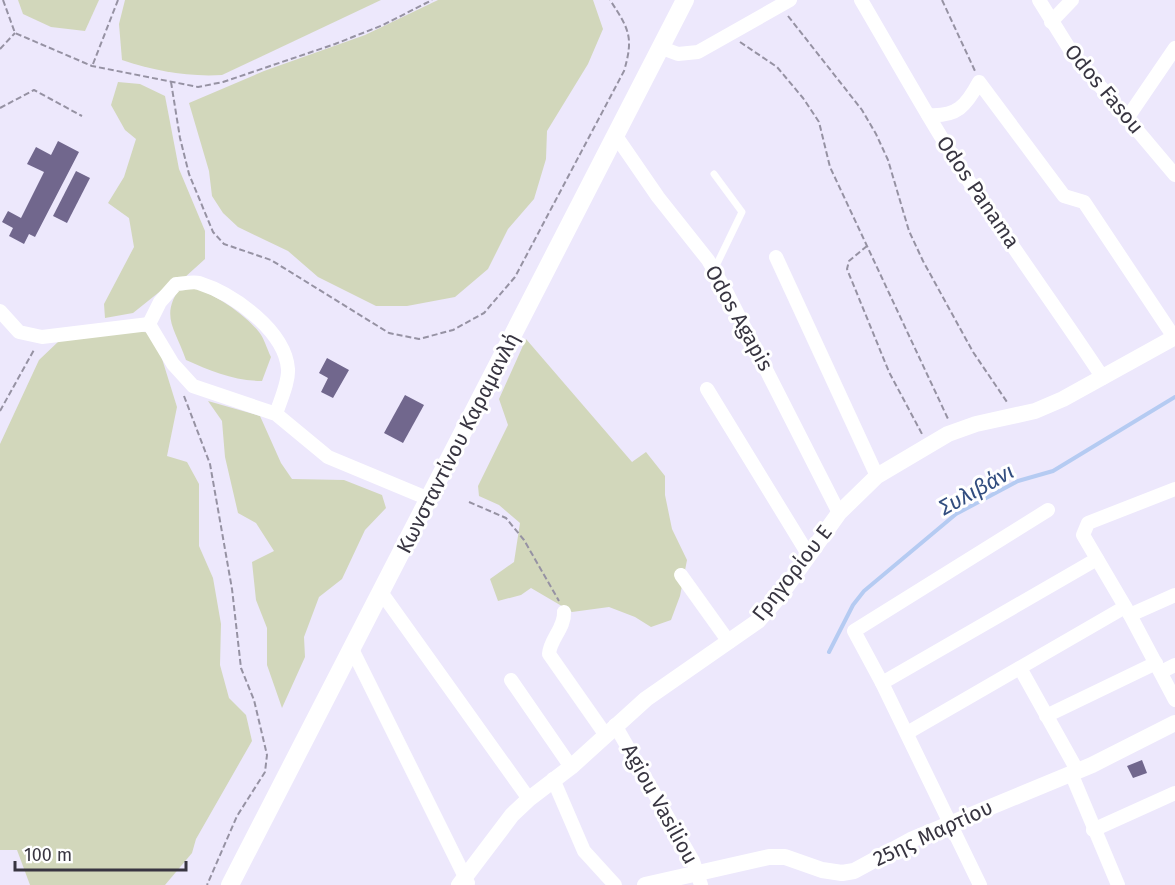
<svg xmlns="http://www.w3.org/2000/svg" width="1175" height="885" font-family="'Fira Sans',sans-serif">
  <rect width="100%" height="100%" fill="#ede8fc"/>
  <g fill="#d2d7bb">
    <path d="M 18,0 L 99,0 L 85,31 L 51,27 L 23,14 Z"/>
    <path d="M 125,0 L 381,0 L 222,75 C 187,77 155,71 122,60 L 119,24 Z"/>
    <path d="M 438,0 L 593,0 L 603,29 L 588,64 L 547,131 L 546,159 L 534,199 L 508,229 L 488,269 L 455,297 L 407,306 L 376,306 L 318,277 L 288,251 L 238,227 L 223,213 L 212,196 L 209,171 L 189,103 L 264,71 L 365,35 Z"/>
    <path d="M 118,82 L 140,84 L 165,96 L 179,169 L 205,231 L 205,259 L 184,278 L 173,281 L 133,313 L 105,318 L 104,304 L 134,247 L 129,218 L 108,203 L 124,177 L 136,139 L 125,130 L 111,105 Z"/>
    <path d="M 183,283 C 210,292 240,309 259,332 C 264,338 267,349 271,357 L 262,381 C 234,381 211,371 186,360 C 174,326 159,316 183,283 Z"/>
    <path d="M 133,331 L 154,333 L 177,407 L 167,456 L 187,462 L 199,484 L 199,546 L 213,578 L 221,624 L 220,665 L 229,698 L 246,715 L 252,741 L 196,839 L 192,853 L 165,885 L 30,885 L 17,850 L 0,850 L 0,444 L 39,360 L 59,341 Z"/>
    <path d="M 526,339 L 632,462 L 646,452 L 665,476 L 665,495 L 672,529 L 687,560 L 680,596 L 671,620 L 651,627 L 635,617 L 609,607 L 572,612 L 531,588 L 521,595 L 498,601 L 490,579 L 514,562 L 520,523 L 499,505 L 479,496 L 478,486 L 508,425 L 499,399 Z"/>
    <path d="M 208,401 L 260,416 L 281,463 L 292,479 L 344,480 L 382,495 L 386,508 L 365,530 L 342,579 L 319,597 L 304,637 L 305,657 L 282,708 L 267,665 L 267,628 L 256,600 L 252,562 L 274,551 L 256,523 L 238,513 L 225,457 L 222,421 Z"/>
  </g>
  <g fill="none" stroke-linecap="round" stroke-linejoin="round">
    <path stroke="#b5cbf2" stroke-width="4" d="M 829,652 L 853,605 L 864,591 L 956,514 L 1018,481 L 1053,471 L 1175,397"/>
  </g>
  <g fill="#71678d">
    <path d="M 58,141 L 79,152 L 35,237 L 29,234 L 24,244 L 9,236 L 13,228 L 2,222 L 8,211 L 21,218 L 44,172 L 27,164 L 36,147 L 51,155 Z"/>
    <path d="M 76,171 L 90,178 L 67,223 L 53,216 Z"/>
    <path d="M 327,358 L 349,370 L 333,398 L 321,392 L 328,378 L 319,373 Z"/>
    <path d="M 405,395 L 424,405 L 403,443 L 384,433 Z"/>
    <path d="M 1142,760 L 1147,773 L 1133,778 L 1127,766 Z"/>
  </g>
  <g fill="none" stroke-linecap="round" stroke-linejoin="round">
    <g stroke="#9692a3" stroke-width="2" stroke-dasharray="6 3" stroke-linecap="butt">
      <path d="M 3,0 L 15,33 L 92,66 L 198,87 L 223,82 L 335,44 L 383,25 L 432,0"/>
      <path d="M 942,0 L 975,71"/>
      <path d="M 788,16 L 862,110 L 876,134 L 888,160 L 909,231 L 923,261 L 973,352 L 1007,402"/>
      <path d="M 740,42 L 777,67 L 803,98 L 819,122 L 830,167 L 949,421"/>
      <path d="M 0,49 L 15,33"/>
      <path d="M 93,64 L 118,0"/>
      <path d="M 171,82 L 180,138 L 189,174 L 213,232 L 224,244 L 271,260 L 389,333 L 419,339 L 453,330 L 484,313 L 515,277 L 624,71 C 634,37 629,29 610,0"/>
      <path d="M 0,108 L 34,90 L 82,116"/>
      <path d="M 867,246 L 849,261 L 847,269 L 889,372 L 922,434"/>
      <path d="M 184,396 L 210,464 L 232,589 L 241,668 L 254,700 L 267,755 L 265,772 L 237,816 L 207,885"/>
      <path d="M 0,411 L 35,348"/>
      <path d="M 469,502 L 506,518 L 524,540 L 559,601"/>
    </g>
    <path stroke="#fff" stroke-width="7" d="M 714,270 L 742,212 L 714,174"/>
    <g stroke="#fff" stroke-width="14">
      <path d="M 861,0 C 905,75 947,152 997,223 C 1032,275 1069,326 1103,378"/>
      <path d="M 1039,0 L 1072,53 L 1175,175"/>
      <path d="M 1051,22 L 1072,0"/>
      <path d="M 662,48 L 678,54 L 698,52 L 790,0"/>
      <path d="M 928,115 C 957,117 966,106 979,82 L 1064,196 L 1084,202 L 1174,337"/>
      <path d="M 1128,117 L 1175,48"/>
      <path d="M 616,136 L 658,197 L 708,260 L 726,291 L 839,513"/>
      <path d="M 776,257 L 877,476"/>
      <path d="M 0,311 L 19,332 L 42,337 L 149,324"/>
      <path d="M 707,389 L 808,554"/>
      <path d="M 276,414 C 280,401 289,382 288,369 C 285,331 234,294 199,283 C 193,281 183,284 176,284 L 160,302 L 149,324 L 173,364 L 193,386 L 276,414 L 328,457 L 429,499"/>
      <path d="M 1175,489 L 1088,523 L 1083,535 L 1130,615 L 1175,700"/>
      <path d="M 681,575 L 729,642"/>
      <path d="M 381,592 L 529,799"/>
      <path d="M 564,612 C 565,628 550,639 549,654 L 605,734"/>
      <path d="M 1130,615 L 1175,595"/>
      <path d="M 352,649 L 468,883"/>
      <path d="M 1020,668 L 1077,770"/>
      <path d="M 1161,672 L 1175,665"/>
      <path d="M 511,680 L 571,767"/>
      <path d="M 882,683 L 1097,559"/>
      <path d="M 1046,716 L 1156,663"/>
      <path d="M 615,725 L 693,861 L 701,885"/>
      <path d="M 907,733 L 1125,607"/>
      <path d="M 1071,773 L 1118,885"/>
      <path d="M 553,779 L 584,851 L 615,885"/>
      <path d="M 1093,830 L 1175,793"/>
      <path d="M 980,885 L 882,683 L 854,631 L 1048,510"/>
    </g>
    <g stroke="#fff" stroke-width="16">
      <path d="M 459,885 L 512,815 L 529,799 L 571,767 L 646,699 L 758,621 L 779,597 L 839,513 L 877,476 L 948,434 L 976,424 L 1035,411 L 1063,399 L 1175,337"/>
      <path d="M 645,885 L 769,857 L 785,857 L 822,870 L 842,873 L 854,871 L 911,840 L 1092,765 L 1175,723"/>
    </g>
    <path stroke="#fff" stroke-width="18" d="M 230,885 L 685,0"/>
  </g>
  <g text-anchor="middle" stroke-width="6" stroke-linejoin="round" paint-order="stroke">
    <g font-size="21" fill="#383541" stroke="#fff">
      <text transform="translate(1104 89) rotate(50)" y="7">Odos Fasou</text>
      <text transform="translate(978 192) rotate(56)" y="7">Odos Panama</text>
      <text transform="translate(739 318) rotate(61)" y="7">Odos Agapis</text>
      <text transform="translate(458 443) rotate(-63)" y="7">Κωνσταντίνου Καραμανλή</text>
      <text transform="translate(792 573) rotate(-52)" y="7">Γρηγορίου Ε</text>
      <text transform="translate(660 804) rotate(61)" y="7">Agiou Vasiliou</text>
      <text transform="translate(933 833) rotate(-25)" y="7">25ης Μαρτίου</text>
    </g>
    <g font-size="22" font-style="italic" fill="#324d7f" stroke="#fff">
      <text transform="translate(976 489) rotate(-29)" y="8">Συλιβάνι</text>
    </g>
  </g>
  <path d="M15 861v9h171v-9" fill="none" stroke="#383541" stroke-width="3"/>
  <text x="24" y="861" font-size="18" fill="#383541" stroke="#ffffff" stroke-width="4.5" paint-order="stroke">100 m</text>
</svg>
